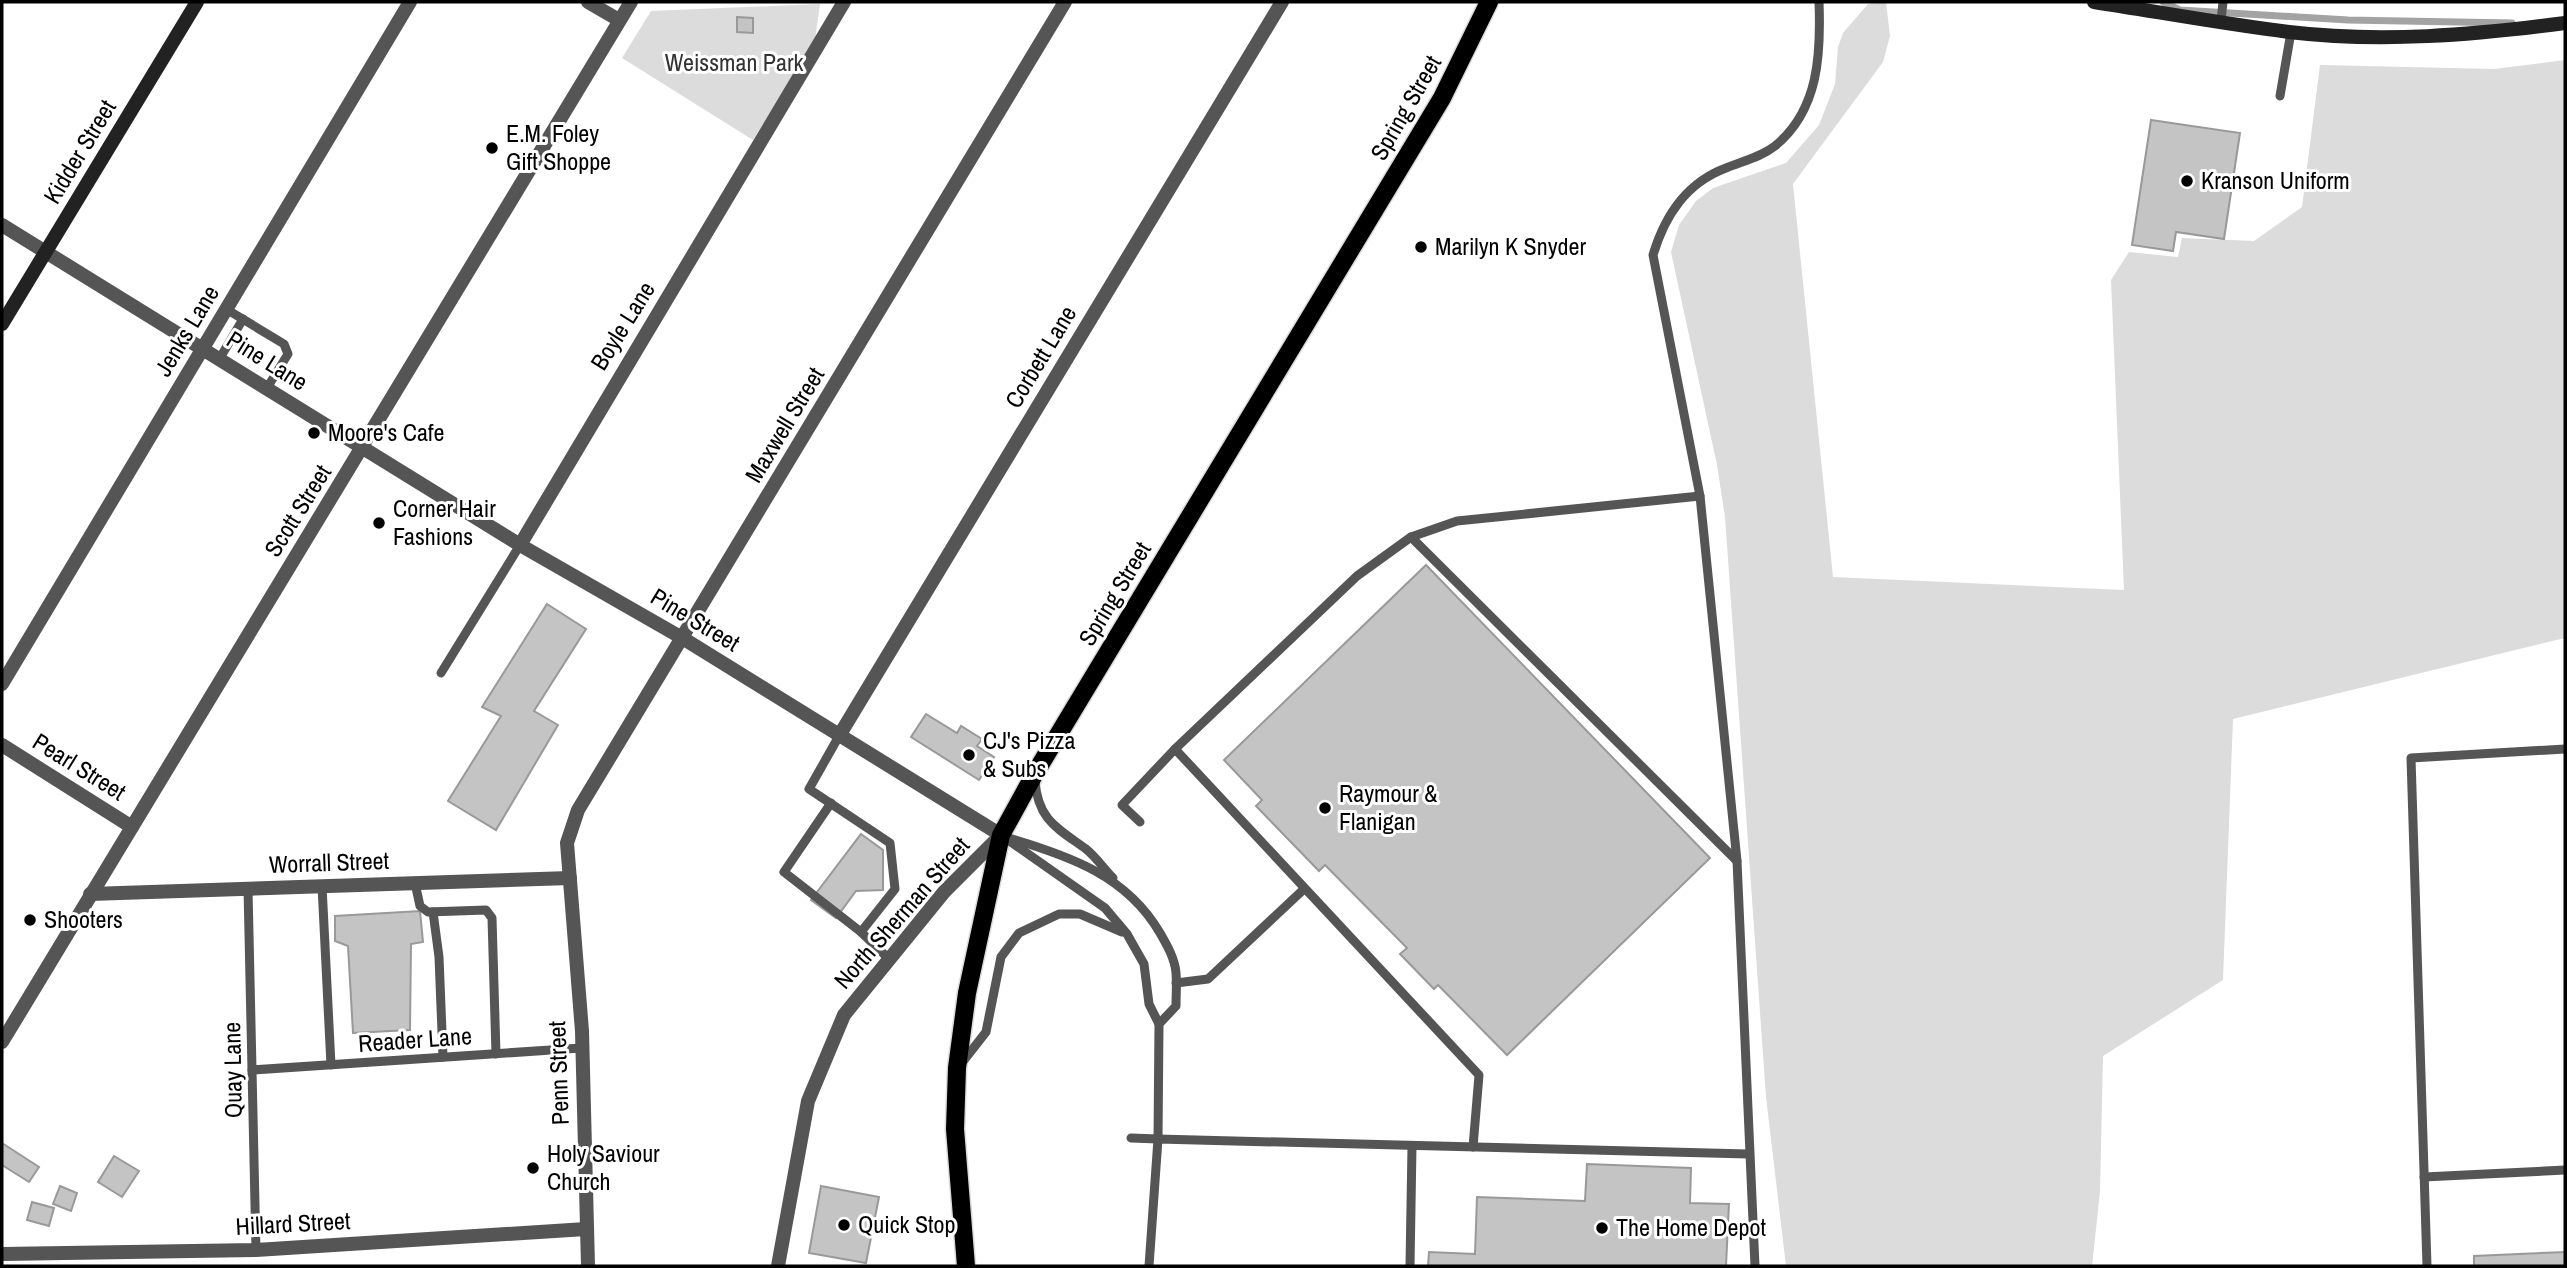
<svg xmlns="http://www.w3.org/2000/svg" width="2567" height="1268" font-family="'Archivo Narrow',sans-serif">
  <rect width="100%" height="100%" fill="#fff"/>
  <g fill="#dcdcdc">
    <path d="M 1886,2 L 1890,36 L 1883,62 L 1793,184 L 1833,577 L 2124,590 L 2111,280 L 2129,252 L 2178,257 L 2182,238 L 2254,241 L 2302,207 L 2320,65 L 2494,69 L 2565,60 L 2565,638 L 2233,719 L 2223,980 L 2103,1056 L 2100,1192 L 2092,1266 L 1786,1266 L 1766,1097 L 1725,517 L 1717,465 L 1671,252 L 1679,225 L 1696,201 L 1713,188 L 1786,163 L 1819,125 L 1835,84 L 1838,47 L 1843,33 L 1868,4 Z"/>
    <path d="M 820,4 L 815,40 L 753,140 L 622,58 L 651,11 Z"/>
  </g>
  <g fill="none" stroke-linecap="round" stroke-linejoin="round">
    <path stroke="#a3a3a3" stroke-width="7" d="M 2163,2 L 2180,10 L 2348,20 L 2512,23"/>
  </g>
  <g fill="#c4c4c4" stroke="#999" stroke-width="2">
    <path d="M 737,17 L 753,18 L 753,33 L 737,32 Z"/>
    <path d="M 2151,120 L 2240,133 L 2224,239 L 2176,232 L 2173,251 L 2132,245 Z"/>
    <path d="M 1426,565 L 1710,858 L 1507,1055 L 1438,985 L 1434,989 L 1400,954 L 1407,948 L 1325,865 L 1319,871 L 1256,806 L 1262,800 L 1224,760 Z"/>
    <path d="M 547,604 L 586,629 L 534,711 L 558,725 L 496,830 L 448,801 L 501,716 L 482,707 Z"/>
    <path d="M 926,714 L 957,733 L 961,726 L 982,739 L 977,746 L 994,757 L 979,780 L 911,737 Z"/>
    <path d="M 861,834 L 883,850 L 883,890 L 856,891 L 836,918 L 811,900 Z"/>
    <path d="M 420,911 L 423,942 L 411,944 L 410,1030 L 353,1033 L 348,946 L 335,941 L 335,916 Z"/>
    <path d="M 2,1143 L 39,1167 L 29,1182 L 2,1165 Z"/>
    <path d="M 114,1156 L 139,1171 L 122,1197 L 98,1182 Z"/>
    <path d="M 1587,1164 L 1691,1168 L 1690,1203 L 1729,1204 L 1726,1266 L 1428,1266 L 1429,1252 L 1475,1254 L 1477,1197 L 1585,1201 Z"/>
    <path d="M 60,1186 L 77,1193 L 71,1211 L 53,1204 Z"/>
    <path d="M 821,1186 L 879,1197 L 866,1263 L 809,1253 Z"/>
    <path d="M 32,1202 L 54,1208 L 49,1226 L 27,1220 Z"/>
    <path d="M 2565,1252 L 2565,1266 L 2474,1266 L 2474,1256 Z"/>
  </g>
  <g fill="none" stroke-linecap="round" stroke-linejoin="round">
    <defs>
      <path id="primary" d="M 966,1266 L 955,1129 L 957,1068 L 967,993 L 1001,835 L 1034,775 L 1442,98 L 1489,2"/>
    </defs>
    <use href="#primary" stroke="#dbdbdb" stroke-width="21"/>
    <g stroke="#555" stroke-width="9">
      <path d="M 2221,21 L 2223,2"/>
      <path d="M 2280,96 L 2291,32"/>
      <path d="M 226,309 L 284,344 L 288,354 L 267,388"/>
      <path d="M 220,358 L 243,319"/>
      <path d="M 1411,537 L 1737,861"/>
      <path d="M 441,673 L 520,545"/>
      <path d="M 839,736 L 809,789 L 890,843 L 895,889 L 861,932"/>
      <path d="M 1175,749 L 1479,1075 L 1473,1147"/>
      <path d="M 1035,781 C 1038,820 1057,828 1086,849 C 1096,857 1104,869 1113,878"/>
      <path d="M 831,803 L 784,872 L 861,932 L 888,958"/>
      <path d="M 1140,822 L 1122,805 L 1175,749 L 1357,576 L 1411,537 L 1457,521 L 1700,496"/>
      <path d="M 1001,835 L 1105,908 L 1127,934 L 1144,964 L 1149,1004 L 1159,1024 L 1158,1139 L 1131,1138"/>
      <path d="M 1009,838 C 1070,856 1127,876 1160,933 C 1167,945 1175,959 1176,973 C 1177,984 1176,995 1176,1006 L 1159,1024"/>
      <path d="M 415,883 L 420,906 L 428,912 L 486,910 L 492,918 L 496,1054"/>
      <path d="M 322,886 L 331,1065"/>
      <path d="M 248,889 L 256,1250"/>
      <path d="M 433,912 L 439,957 L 443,1057"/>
      <path d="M 1176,983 L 1208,979 L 1304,889"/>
      <path d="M 961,1064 L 986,1032 L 1001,957 L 1019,933 L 1059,914 L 1080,914 L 1122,932"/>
      <path d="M 252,1070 L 581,1048"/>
      <path d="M 2424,1177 L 2565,1170"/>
      <path d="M 1149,1266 L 1158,1139 L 1748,1154"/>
      <path d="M 1410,1266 L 1412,1146"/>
      <path d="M 1755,1266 L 1737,861 L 1700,496 L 1653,255 C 1665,215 1686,183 1726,168 C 1743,161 1761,157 1775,146 C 1819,110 1821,54 1819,2"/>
      <path d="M 2427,1266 L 2411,758 L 2565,749"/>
    </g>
    <g stroke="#555" stroke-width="14">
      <path d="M 588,2 L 619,20"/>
      <path d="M 2,225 L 520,545 L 684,639 L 1001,835 L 944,892 L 844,1015 L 808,1101 L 778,1266"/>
      <path d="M 520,545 L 844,2"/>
      <path d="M 2,684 L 410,2"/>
      <path d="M 839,736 L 1282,2"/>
      <path d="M 90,894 L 570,878"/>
      <path d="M 2,1254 L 256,1250 L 586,1229"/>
      <path d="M 588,1266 L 582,1031 L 567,843 L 578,810 L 1065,2"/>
    </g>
    <g stroke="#555" stroke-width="14">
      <path d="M 2,745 L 132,827"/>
      <path d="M 2,1042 L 631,2"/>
    </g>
    <g stroke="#222" stroke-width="14">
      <path d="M 2094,2 C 2159,12 2224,24 2289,32 C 2381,43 2474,35 2565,23"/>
      <path d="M 2,324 L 197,2"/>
    </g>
    <use href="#primary" stroke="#000" stroke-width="18"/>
  </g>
  <g fill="#000" stroke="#fff" stroke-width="2.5">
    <circle cx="492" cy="148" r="7"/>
    <circle cx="2187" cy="181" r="7"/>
    <circle cx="1421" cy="247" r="7"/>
    <circle cx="314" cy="433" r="7"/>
    <circle cx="379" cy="523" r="7"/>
    <circle cx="969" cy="755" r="7"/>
    <circle cx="1325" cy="808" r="7"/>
    <circle cx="30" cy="920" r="7"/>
    <circle cx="533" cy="1168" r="7"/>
    <circle cx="844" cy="1225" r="7"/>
    <circle cx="1602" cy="1228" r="7"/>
  </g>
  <g text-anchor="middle" stroke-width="6" stroke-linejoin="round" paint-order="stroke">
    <g font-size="24" fill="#333" stroke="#fff">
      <text x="734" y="71">Weissman Park</text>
    </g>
    <g font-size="24" fill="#000" stroke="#fff">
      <text transform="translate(1406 108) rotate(-60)" y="8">Spring Street</text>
      <text transform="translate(80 152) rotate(-59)" y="8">Kidder Street</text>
      <text transform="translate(623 326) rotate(-58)" y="8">Boyle Lane</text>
      <text transform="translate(187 331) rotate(-59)" y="8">Jenks Lane</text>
      <text transform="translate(1041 357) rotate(-59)" y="8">Corbett Lane</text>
      <text transform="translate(267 361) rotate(32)" y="8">Pine Lane</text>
      <text transform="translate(785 425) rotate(-59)" y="8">Maxwell Street</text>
      <text transform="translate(298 511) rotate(-58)" y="8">Scott Street</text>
      <text transform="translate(1115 594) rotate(-59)" y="8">Spring Street</text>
      <text transform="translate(695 620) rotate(31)" y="8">Pine Street</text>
      <text transform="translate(79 767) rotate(32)" y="8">Pearl Street</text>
      <text transform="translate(329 863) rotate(-2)" y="8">Worrall Street</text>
      <text transform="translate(902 913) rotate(-49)" y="8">North Sherman Street</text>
      <text transform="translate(415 1040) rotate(-4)" y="8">Reader Lane</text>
      <text transform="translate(233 1070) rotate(-91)" y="8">Quay Lane</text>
      <text transform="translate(559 1073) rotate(-92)" y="8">Penn Street</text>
      <text transform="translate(293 1224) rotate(-3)" y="8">Hillard Street</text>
    </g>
    <g font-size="24" fill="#000" stroke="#fff" text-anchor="start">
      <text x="506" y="142">E.M. Foley<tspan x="506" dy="28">Gift Shoppe</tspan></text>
      <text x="2201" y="189">Kranson Uniform</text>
      <text x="1435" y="255">Marilyn K Snyder</text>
      <text x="328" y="441">Moore's Cafe</text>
      <text x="393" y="517">Corner Hair<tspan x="393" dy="28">Fashions</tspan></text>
      <text x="983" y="749">CJ's Pizza<tspan x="983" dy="28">&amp; Subs</tspan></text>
      <text x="1339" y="802">Raymour &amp;<tspan x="1339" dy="28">Flanigan</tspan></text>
      <text x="44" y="928">Shooters</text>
      <text x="547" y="1162">Holy Saviour<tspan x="547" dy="28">Church</tspan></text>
      <text x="858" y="1233">Quick Stop</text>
      <text x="1616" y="1236">The Home Depot</text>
    </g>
  </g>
  <rect width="2567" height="1268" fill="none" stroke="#000000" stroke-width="7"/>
</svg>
